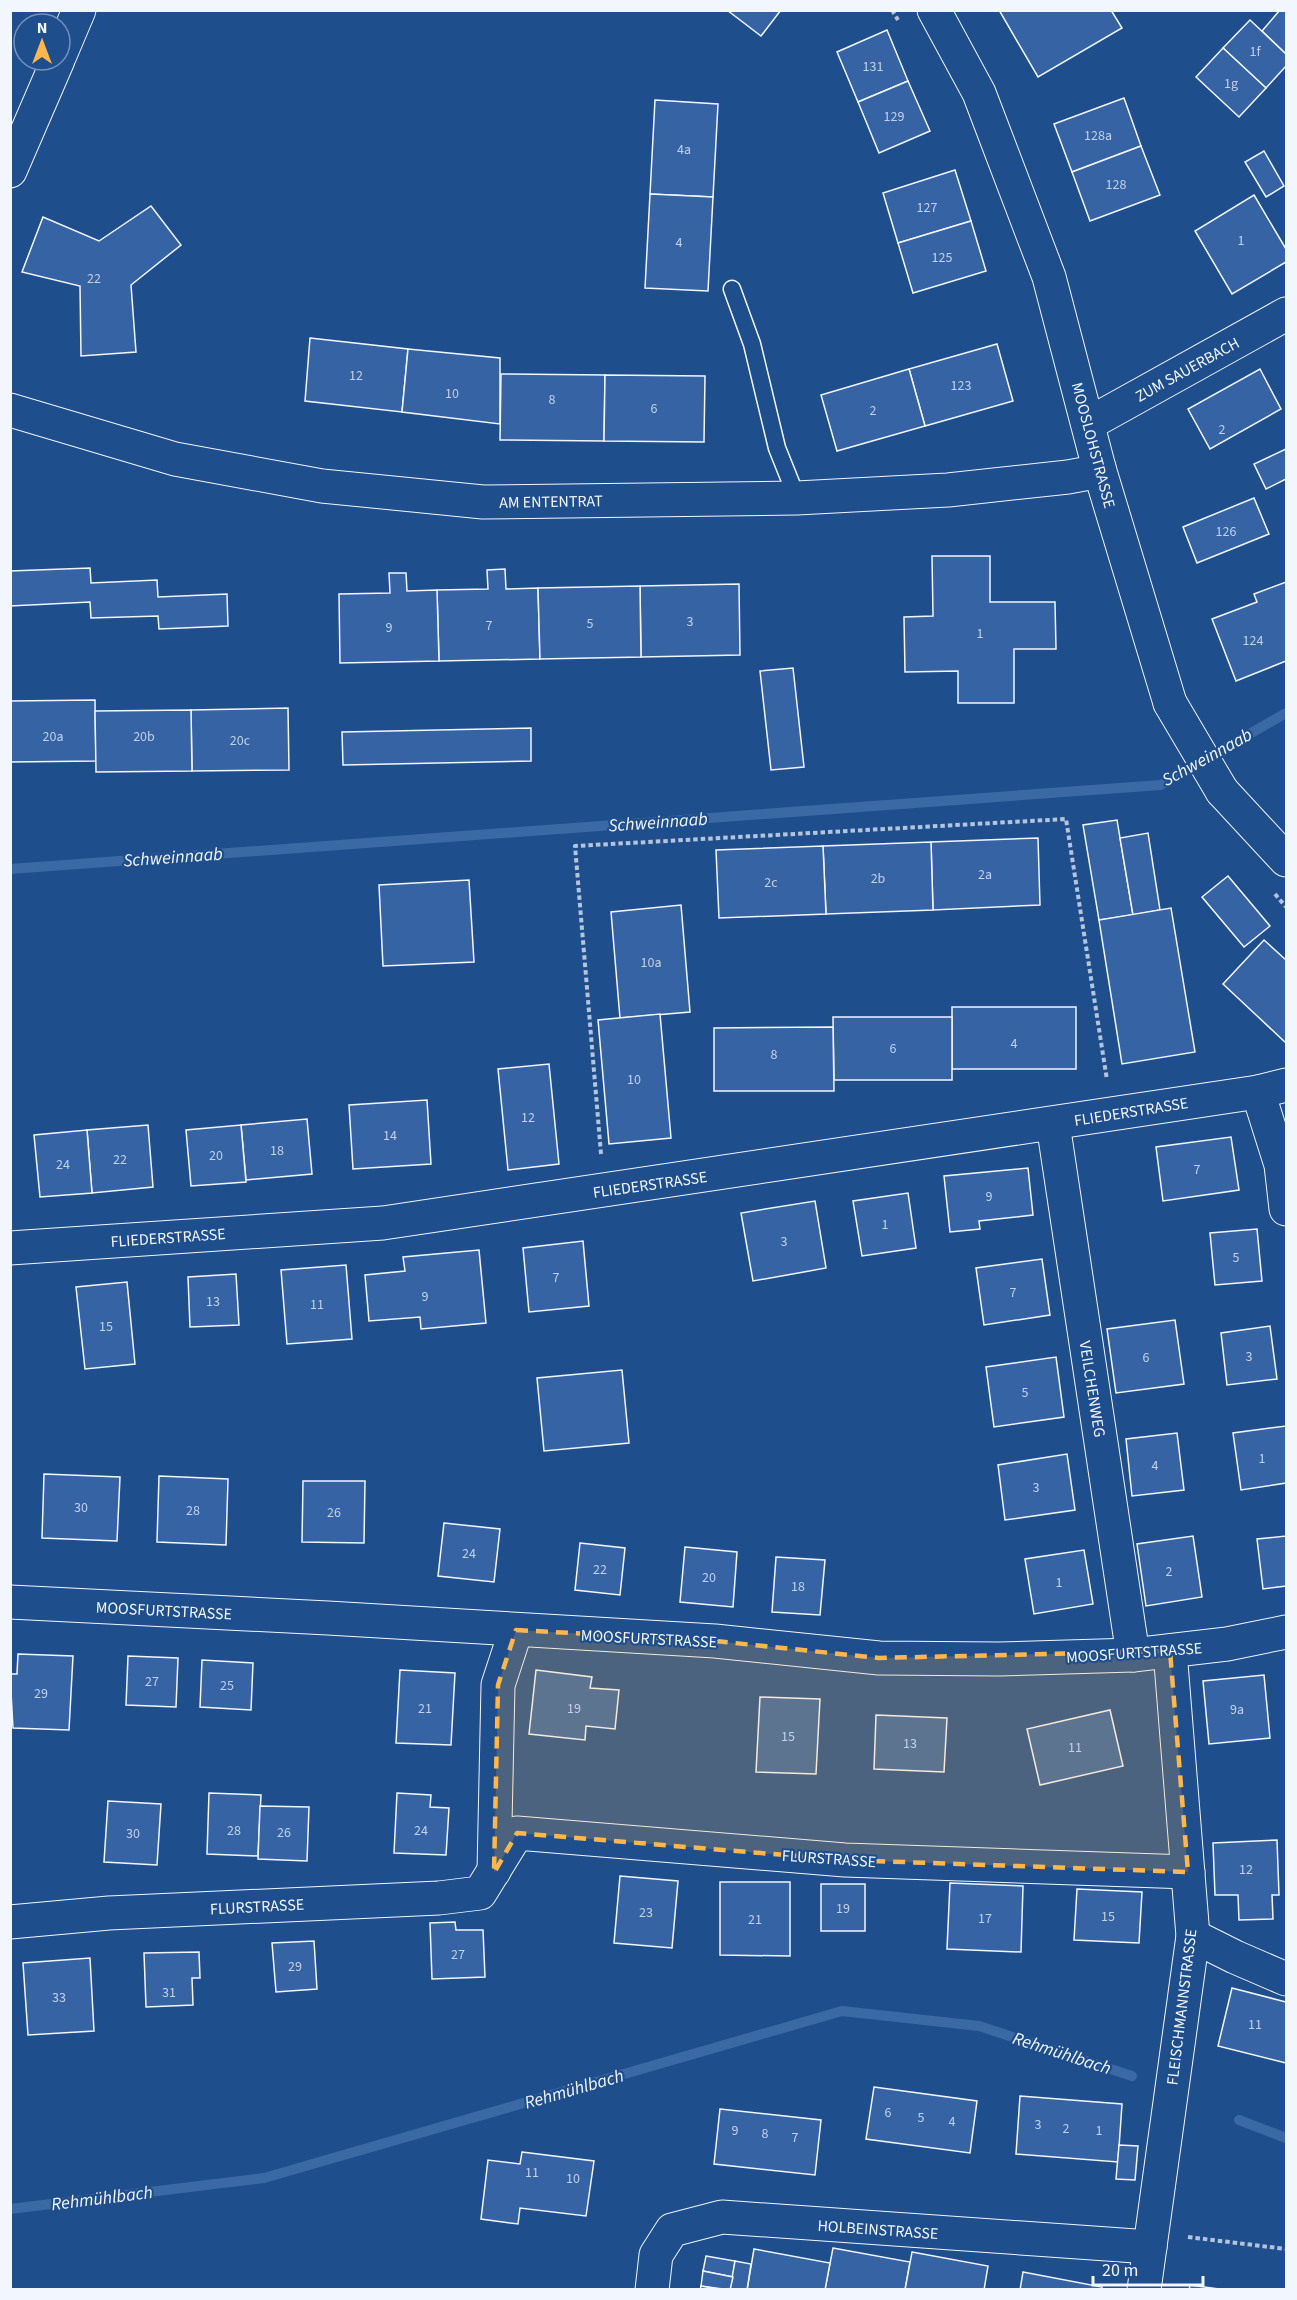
<svg xmlns="http://www.w3.org/2000/svg" width="1297" height="2300" font-family="'Source Sans 3',sans-serif">
  <rect width="100%" height="100%" fill="#1f4e8c"/>
  <g fill="none" stroke-linecap="round" stroke-linejoin="round">
    <g stroke="#3b69a3" stroke-width="10">
      <path d="M 10,869 L 1161,785 L 1286,713"/>
      <path d="M 1239,2120 L 1286,2138"/>
      <path d="M 10,2209 L 264,2178 L 842,2011 L 979,2026 L 1132,2076"/>
    </g>
  </g>
  <g fill="#3563a3" stroke="#f2f6ff" stroke-width="1.5">
    <path d="M 727,10 L 781,10 L 761,36 Z"/>
    <path d="M 999,10 L 1111,10 L 1122,28 L 1038,77 Z"/>
    <path d="M 1280,10 L 1286,10 L 1286,54 L 1262,31 Z"/>
    <path d="M 1250,20 L 1286,54 L 1286,66 L 1266,88 L 1223,48 Z"/>
    <path d="M 887,30 L 908,81 L 858,102 L 837,52 Z"/>
    <path d="M 1223,48 L 1266,88 L 1239,117 L 1196,77 Z"/>
    <path d="M 908,81 L 930,131 L 879,153 L 858,102 Z"/>
    <path d="M 1124,98 L 1141,146 L 1072,172 L 1054,124 Z"/>
    <path d="M 655,100 L 718,104 L 713,197 L 650,194 Z"/>
    <path d="M 1141,146 L 1160,195 L 1090,221 L 1072,172 Z"/>
    <path d="M 1264,151 L 1284,186 L 1266,197 L 1245,162 Z"/>
    <path d="M 955,170 L 971,221 L 898,243 L 883,193 Z"/>
    <path d="M 650,194 L 713,197 L 708,291 L 645,288 Z"/>
    <path d="M 1254,195 L 1286,249 L 1286,262 L 1232,294 L 1195,231 Z"/>
    <path d="M 151,206 L 181,245 L 131,285 L 136,352 L 81,356 L 80,286 L 22,272 L 43,217 L 99,241 Z"/>
    <path d="M 971,221 L 986,271 L 913,293 L 898,243 Z"/>
    <path d="M 310,338 L 408,349 L 402,412 L 305,401 Z"/>
    <path d="M 997,344 L 1013,401 L 925,426 L 909,369 Z"/>
    <path d="M 408,349 L 500,358 L 500,424 L 402,412 Z"/>
    <path d="M 909,369 L 925,426 L 837,451 L 821,395 Z"/>
    <path d="M 1260,369 L 1281,409 L 1210,449 L 1188,409 Z"/>
    <path d="M 501,374 L 605,375 L 604,441 L 500,440 Z"/>
    <path d="M 605,375 L 705,376 L 704,442 L 604,441 Z"/>
    <path d="M 1286,449 L 1286,479 L 1266,489 L 1254,464 Z"/>
    <path d="M 1254,498 L 1269,534 L 1197,563 L 1183,527 Z"/>
    <path d="M 932,556 L 990,556 L 990,602 L 1055,602 L 1056,649 L 1014,649 L 1014,703 L 958,703 L 958,671 L 905,672 L 904,617 L 933,616 Z"/>
    <path d="M 90,568 L 91,583 L 157,580 L 158,597 L 227,594 L 228,626 L 159,629 L 158,616 L 91,618 L 90,602 L 10,606 L 10,571 Z"/>
    <path d="M 505,569 L 506,589 L 538,588 L 540,659 L 439,661 L 437,590 L 488,589 L 487,570 Z"/>
    <path d="M 389,573 L 406,573 L 407,591 L 437,590 L 439,661 L 340,663 L 339,594 L 390,593 Z"/>
    <path d="M 1286,582 L 1286,661 L 1236,681 L 1212,619 L 1257,602 L 1254,594 Z"/>
    <path d="M 739,584 L 740,655 L 641,657 L 640,586 Z"/>
    <path d="M 640,586 L 641,657 L 540,659 L 538,588 Z"/>
    <path d="M 793,668 L 804,767 L 771,770 L 760,671 Z"/>
    <path d="M 95,700 L 96,761 L 10,762 L 10,701 Z"/>
    <path d="M 288,708 L 289,770 L 192,771 L 191,710 Z"/>
    <path d="M 191,710 L 192,771 L 96,772 L 95,711 Z"/>
    <path d="M 531,728 L 531,761 L 343,765 L 342,732 Z"/>
    <path d="M 1117,820 L 1133,915 L 1099,920 L 1083,825 Z"/>
    <path d="M 1148,833 L 1160,910 L 1133,915 L 1120,838 Z"/>
    <path d="M 1038,838 L 1040,905 L 933,910 L 931,842 Z"/>
    <path d="M 931,842 L 933,910 L 826,914 L 823,846 Z"/>
    <path d="M 823,846 L 826,914 L 719,918 L 716,850 Z"/>
    <path d="M 1228,876 L 1270,926 L 1244,947 L 1202,897 Z"/>
    <path d="M 469,880 L 474,962 L 383,966 L 379,885 Z"/>
    <path d="M 681,905 L 690,1012 L 620,1018 L 611,912 Z"/>
    <path d="M 1171,908 L 1195,1052 L 1122,1064 L 1099,920 Z"/>
    <path d="M 1264,940 L 1286,960 L 1286,1043 L 1223,984 Z"/>
    <rect x="952" y="1007" width="124" height="62"/>
    <path d="M 660,1014 L 671,1138 L 609,1144 L 598,1020 Z"/>
    <path d="M 833,1017 L 952,1017 L 952,1080 L 834,1080 Z"/>
    <path d="M 833,1027 L 834,1091 L 714,1091 L 714,1028 Z"/>
    <path d="M 549,1064 L 559,1164 L 508,1170 L 498,1069 Z"/>
    <path d="M 427,1100 L 431,1164 L 353,1169 L 349,1105 Z"/>
    <path d="M 307,1119 L 312,1174 L 246,1180 L 241,1125 Z"/>
    <path d="M 148,1125 L 153,1187 L 92,1193 L 87,1130 Z"/>
    <path d="M 241,1125 L 246,1182 L 191,1186 L 186,1130 Z"/>
    <path d="M 87,1130 L 92,1193 L 40,1197 L 34,1135 Z"/>
    <path d="M 1231,1137 L 1239,1190 L 1163,1201 L 1156,1147 Z"/>
    <path d="M 1028,1168 L 1033,1215 L 979,1221 L 980,1229 L 950,1232 L 944,1176 Z"/>
    <path d="M 908,1193 L 916,1248 L 862,1256 L 853,1201 Z"/>
    <path d="M 815,1201 L 826,1268 L 753,1281 L 741,1213 Z"/>
    <path d="M 1257,1229 L 1262,1281 L 1215,1285 L 1210,1233 Z"/>
    <path d="M 583,1241 L 589,1306 L 529,1312 L 523,1248 Z"/>
    <path d="M 479,1250 L 486,1323 L 421,1329 L 420,1317 L 369,1321 L 365,1275 L 405,1271 L 403,1257 Z"/>
    <path d="M 1042,1259 L 1050,1315 L 984,1325 L 976,1268 Z"/>
    <path d="M 346,1265 L 352,1339 L 287,1344 L 281,1270 Z"/>
    <path d="M 236,1274 L 239,1325 L 190,1327 L 188,1277 Z"/>
    <path d="M 127,1282 L 135,1364 L 85,1369 L 76,1287 Z"/>
    <path d="M 1175,1320 L 1184,1384 L 1116,1393 L 1107,1329 Z"/>
    <path d="M 1270,1326 L 1277,1379 L 1227,1385 L 1221,1333 Z"/>
    <path d="M 1056,1357 L 1064,1417 L 994,1427 L 986,1367 Z"/>
    <path d="M 622,1370 L 629,1443 L 544,1451 L 537,1378 Z"/>
    <path d="M 1286,1426 L 1286,1483 L 1241,1490 L 1233,1433 Z"/>
    <path d="M 1177,1433 L 1184,1490 L 1132,1496 L 1126,1439 Z"/>
    <path d="M 1067,1454 L 1075,1510 L 1005,1520 L 998,1465 Z"/>
    <path d="M 44,1474 L 120,1477 L 117,1541 L 42,1538 Z"/>
    <path d="M 159,1476 L 228,1479 L 226,1545 L 157,1542 Z"/>
    <path d="M 303,1481 L 365,1481 L 364,1543 L 302,1542 Z"/>
    <path d="M 444,1523 L 500,1529 L 494,1582 L 438,1576 Z"/>
    <path d="M 1193,1536 L 1202,1597 L 1146,1606 L 1137,1544 Z"/>
    <path d="M 1286,1536 L 1286,1586 L 1263,1589 L 1257,1539 Z"/>
    <path d="M 580,1543 L 625,1548 L 620,1595 L 575,1590 Z"/>
    <path d="M 685,1547 L 737,1552 L 733,1607 L 680,1602 Z"/>
    <path d="M 1084,1550 L 1093,1604 L 1034,1614 L 1025,1559 Z"/>
    <path d="M 776,1557 L 825,1560 L 820,1615 L 772,1612 Z"/>
    <path d="M 18,1654 L 73,1656 L 69,1730 L 13,1728 L 10,1674 L 17,1674 Z"/>
    <path d="M 128,1656 L 178,1658 L 176,1707 L 126,1705 Z"/>
    <path d="M 202,1660 L 253,1663 L 251,1710 L 200,1707 Z"/>
    <path d="M 400,1670 L 455,1673 L 451,1745 L 396,1743 Z"/>
    <path d="M 536,1670 L 592,1677 L 590,1688 L 619,1690 L 615,1729 L 586,1726 L 585,1740 L 529,1734 Z"/>
    <path d="M 1264,1675 L 1270,1738 L 1209,1744 L 1203,1681 Z"/>
    <path d="M 760,1697 L 820,1699 L 816,1774 L 756,1772 Z"/>
    <path d="M 1110,1710 L 1123,1766 L 1040,1785 L 1027,1729 Z"/>
    <path d="M 876,1715 L 947,1718 L 944,1772 L 874,1769 Z"/>
    <path d="M 209,1793 L 261,1795 L 258,1856 L 207,1854 Z"/>
    <path d="M 397,1793 L 431,1795 L 430,1807 L 449,1808 L 446,1855 L 394,1853 Z"/>
    <path d="M 108,1801 L 161,1804 L 157,1865 L 104,1862 Z"/>
    <path d="M 260,1806 L 309,1807 L 307,1861 L 258,1859 Z"/>
    <path d="M 1277,1840 L 1279,1895 L 1272,1895 L 1273,1919 L 1239,1920 L 1238,1895 L 1215,1895 L 1213,1843 Z"/>
    <path d="M 620,1876 L 678,1881 L 672,1948 L 614,1943 Z"/>
    <path d="M 720,1882 L 790,1882 L 790,1956 L 720,1955 Z"/>
    <path d="M 950,1883 L 1023,1886 L 1021,1952 L 947,1949 Z"/>
    <rect x="821" y="1884" width="44" height="47"/>
    <path d="M 1077,1889 L 1142,1892 L 1139,1943 L 1074,1940 Z"/>
    <path d="M 455,1922 L 456,1930 L 483,1930 L 485,1977 L 432,1979 L 430,1923 Z"/>
    <path d="M 314,1941 L 317,1989 L 276,1992 L 272,1943 Z"/>
    <path d="M 199,1952 L 200,1978 L 192,1978 L 193,2005 L 146,2007 L 144,1953 Z"/>
    <path d="M 90,1958 L 94,2031 L 28,2035 L 23,1963 Z"/>
    <path d="M 1232,1988 L 1286,2002 L 1286,2063 L 1218,2046 Z"/>
    <path d="M 874,2087 L 977,2101 L 970,2153 L 866,2139 Z"/>
    <path d="M 1020,2096 L 1122,2104 L 1118,2162 L 1016,2154 Z"/>
    <path d="M 720,2109 L 821,2120 L 815,2175 L 714,2164 Z"/>
    <path d="M 1119,2145 L 1138,2146 L 1135,2180 L 1116,2179 Z"/>
    <path d="M 522,2152 L 594,2161 L 586,2216 L 520,2208 L 518,2224 L 481,2219 L 488,2160 L 520,2164 Z"/>
    <path d="M 833,2248 L 910,2262 L 905,2290 L 825,2289 Z"/>
    <path d="M 754,2249 L 830,2263 L 825,2290 L 747,2290 Z"/>
    <path d="M 912,2252 L 988,2266 L 984,2290 L 905,2290 Z"/>
    <path d="M 706,2256 L 735,2261 L 733,2277 L 703,2271 Z"/>
    <path d="M 735,2261 L 751,2264 L 747,2290 L 730,2289 Z"/>
    <path d="M 703,2271 L 733,2277 L 730,2290 L 701,2286 Z"/>
    <path d="M 1023,2272 L 1102,2287 L 1102,2290 L 1020,2290 Z"/>
    <path d="M 1190,2285 L 1226,2290 L 1189,2290 Z"/>
    <path d="M 701,2286 L 723,2290 L 700,2290 Z"/>
  </g>
  <g fill="none" stroke-linecap="round" stroke-linejoin="round">
    <defs>
      <path id="service" d="M 732,289 L 752,344 L 777,448 L 797,498"/>
      <g id="minor">
        <path d="M 10,410 L 175,459 L 322,486 L 483,502 L 797,498 L 948,490 L 1068,477 L 1095,472 L 1099,468"/>
        <path d="M 1088,424 L 1286,314"/>
        <path d="M 1170,703 L 1222,791"/>
        <path d="M 1258,1092 L 1281,1165 L 1286,1209"/>
        <path d="M 1053,1124 L 1133,1655"/>
        <path d="M 10,1248 L 383,1223 L 1258,1092 L 1286,1085"/>
        <path d="M 10,1602 L 328,1618 L 715,1641 L 879,1658 L 999,1659 L 1133,1655 L 1227,1644 L 1286,1632"/>
        <path d="M 494,1871 L 498,1685 L 516,1630"/>
        <path d="M 10,1922 L 109,1913 L 439,1898 L 480,1893 L 517,1833 L 845,1860 L 1188,1872"/>
        <path d="M 1193,1936 L 1235,1957 L 1286,1979"/>
        <path d="M 652,2290 L 656,2255 L 672,2230 L 722,2217 L 1150,2247"/>
        <path d="M 1144,2290 L 1193,1936 L 1170,1651"/>
      </g>
      <g id="tertiary">
        <path d="M 934,10 L 979,93 L 1049,277 L 1099,468 L 1170,703"/>
        <path d="M 60,55 L 79,10"/>
        <path d="M 10,171 L 58,60"/>
        <path d="M 1222,791 L 1286,860"/>
      </g>
    </defs>
    <use href="#service" stroke="#f2f6ff" stroke-width="19"/>
    <use href="#minor" stroke="#f2f6ff" stroke-width="35"/>
    <use href="#tertiary" stroke="#f2f6ff" stroke-width="35"/>
    <g stroke="#b3c4dc" stroke-width="4" stroke-dasharray="4.5 3" stroke-linecap="butt">
      <path d="M 892,10 L 898,20"/>
      <path d="M 1275,894 L 1286,907"/>
      <path d="M 601,1154 L 575,846 L 1066,819 L 1107,1080"/>
      <path d="M 1188,2237 L 1286,2249"/>
    </g>
    <use href="#service" stroke="#1f4e8c" stroke-width="16"/>
    <use href="#minor" stroke="#1f4e8c" stroke-width="33"/>
    <use href="#tertiary" stroke="#1f4e8c" stroke-width="33"/>
  </g>
  <path fill="#ffb74d" fill-opacity="0.2" stroke="#ffb74d" stroke-width="4.5" stroke-dasharray="12 8" stroke-linejoin="round" d="M 516,1630 L 715,1641 L 879,1658 L 1170,1651 L 1188,1872 L 845,1860 L 517,1833 L 494,1873 L 498,1685 Z"/>
  <g text-anchor="middle" stroke-width="4.5" stroke-linejoin="round" paint-order="stroke">
    <g font-size="14" fill="#c3d1e8">
      <text x="1255" y="56">1f</text>
      <text x="873" y="71">131</text>
      <text x="1231" y="88">1g</text>
      <text x="894" y="121">129</text>
      <text x="1098" y="140">128a</text>
      <text x="684" y="154">4a</text>
      <text x="1116" y="189">128</text>
      <text x="927" y="212">127</text>
      <text x="1241" y="245">1</text>
      <text x="679" y="247">4</text>
      <text x="942" y="262">125</text>
      <text x="94" y="283">22</text>
      <text x="356" y="380">12</text>
      <text x="961" y="390">123</text>
      <text x="452" y="398">10</text>
      <text x="552" y="404">8</text>
      <text x="654" y="413">6</text>
      <text x="873" y="415">2</text>
      <text x="1222" y="434">2</text>
      <text x="1226" y="536">126</text>
      <text x="690" y="626">3</text>
      <text x="590" y="628">5</text>
      <text x="489" y="630">7</text>
      <text x="389" y="632">9</text>
      <text x="980" y="638">1</text>
      <text x="1253" y="645">124</text>
      <text x="53" y="741">20a</text>
      <text x="144" y="741">20b</text>
      <text x="240" y="745">20c</text>
      <text x="985" y="879">2a</text>
      <text x="878" y="883">2b</text>
      <text x="771" y="887">2c</text>
      <text x="651" y="967">10a</text>
      <text x="1014" y="1048">4</text>
      <text x="893" y="1053">6</text>
      <text x="774" y="1059">8</text>
      <text x="634" y="1084">10</text>
      <text x="528" y="1122">12</text>
      <text x="390" y="1140">14</text>
      <text x="277" y="1155">18</text>
      <text x="216" y="1160">20</text>
      <text x="120" y="1164">22</text>
      <text x="63" y="1169">24</text>
      <text x="1197" y="1174">7</text>
      <text x="989" y="1201">9</text>
      <text x="885" y="1229">1</text>
      <text x="784" y="1246">3</text>
      <text x="1236" y="1262">5</text>
      <text x="556" y="1282">7</text>
      <text x="1013" y="1297">7</text>
      <text x="425" y="1301">9</text>
      <text x="213" y="1306">13</text>
      <text x="317" y="1309">11</text>
      <text x="106" y="1331">15</text>
      <text x="1249" y="1361">3</text>
      <text x="1146" y="1362">6</text>
      <text x="1025" y="1397">5</text>
      <text x="1262" y="1463">1</text>
      <text x="1155" y="1470">4</text>
      <text x="1036" y="1492">3</text>
      <text x="81" y="1512">30</text>
      <text x="193" y="1515">28</text>
      <text x="334" y="1517">26</text>
      <text x="469" y="1558">24</text>
      <text x="600" y="1574">22</text>
      <text x="1169" y="1576">2</text>
      <text x="709" y="1582">20</text>
      <text x="1059" y="1587">1</text>
      <text x="798" y="1591">18</text>
      <text x="152" y="1686">27</text>
      <text x="227" y="1690">25</text>
      <text x="41" y="1698">29</text>
      <text x="425" y="1713">21</text>
      <text x="574" y="1713">19</text>
      <text x="1237" y="1714">9a</text>
      <text x="788" y="1741">15</text>
      <text x="910" y="1748">13</text>
      <text x="1075" y="1752">11</text>
      <text x="234" y="1835">28</text>
      <text x="421" y="1835">24</text>
      <text x="284" y="1837">26</text>
      <text x="133" y="1838">30</text>
      <text x="1246" y="1874">12</text>
      <text x="843" y="1913">19</text>
      <text x="646" y="1917">23</text>
      <text x="1108" y="1921">15</text>
      <text x="985" y="1923">17</text>
      <text x="755" y="1924">21</text>
      <text x="458" y="1959">27</text>
      <text x="295" y="1971">29</text>
      <text x="169" y="1997">31</text>
      <text x="59" y="2002">33</text>
      <text x="1255" y="2029">11</text>
      <text x="888" y="2117">6</text>
      <text x="921" y="2122">5</text>
      <text x="952" y="2126">4</text>
      <text x="1038" y="2129">3</text>
      <text x="1066" y="2133">2</text>
      <text x="735" y="2135">9</text>
      <text x="1099" y="2135">1</text>
      <text x="765" y="2138">8</text>
      <text x="795" y="2142">7</text>
      <text x="532" y="2177">11</text>
      <text x="573" y="2183">10</text>
    </g>
    <g font-size="16" fill="#f2f6ff" stroke="#1f4e8c">
      <text transform="translate(1187 369) rotate(-29)" y="6">ZUM SAUERBACH</text>
      <text transform="translate(1094 445) rotate(75)" y="6">MOOSLOHSTRASSE</text>
      <text transform="translate(551 501) rotate(-1)" y="6">AM ENTENTRAT</text>
      <text transform="translate(1131 1111) rotate(-9)" y="6">FLIEDERSTRASSE</text>
      <text transform="translate(650 1184) rotate(-8)" y="6">FLIEDERSTRASSE</text>
      <text transform="translate(168 1237) rotate(-4)" y="6">FLIEDERSTRASSE</text>
      <text transform="translate(1093 1389) rotate(81)" y="6">VEILCHENWEG</text>
      <text transform="translate(164 1610) rotate(3)" y="6">MOOSFURTSTRASSE</text>
      <text transform="translate(649 1638) rotate(3)" y="6">MOOSFURTSTRASSE</text>
      <text transform="translate(1134 1652) rotate(-4)" y="6">MOOSFURTSTRASSE</text>
      <text transform="translate(829 1858) rotate(4)" y="6">FLURSTRASSE</text>
      <text transform="translate(257 1906) rotate(-3)" y="6">FLURSTRASSE</text>
      <text transform="translate(1181 2007) rotate(-83)" y="6">FLEISCHMANNSTRASSE</text>
      <text transform="translate(878 2229) rotate(4)" y="6">HOLBEINSTRASSE</text>
    </g>
    <g font-size="18" font-style="italic" fill="#f2f6ff" stroke="#1f4e8c">
      <text transform="translate(1207 757) rotate(-29)" y="6">Schweinnaab</text>
      <text transform="translate(658 822) rotate(-4)" y="6">Schweinnaab</text>
      <text transform="translate(173 857) rotate(-4)" y="6">Schweinnaab</text>
      <text transform="translate(1062 2053) rotate(18)" y="6">Rehmühlbach</text>
      <text transform="translate(574 2089) rotate(-16)" y="6">Rehmühlbach</text>
      <text transform="translate(102 2198) rotate(-7)" y="6">Rehmühlbach</text>
    </g>
  </g>
  <rect width="1297" height="2300" fill="none" stroke="#f2f6ff" stroke-width="24"/>
  <g transform="translate(42 42)"><circle r="28" fill="#1f4e8c" stroke="#7391ba" stroke-width="1.5"/>
  <path d="M0-4.5L10 22L0 15L-10 22Z" fill="#ffb74d"/>
  <text y="-9" font-size="16" font-weight="bold" text-anchor="middle" fill="#f2f6ff">N</text>
  </g>
  <path d="M1093 2276v9h110v-9" fill="none" stroke="#f2f6ff" stroke-width="3"/>
  <text x="1102" y="2276" font-size="18" fill="#f2f6ff" stroke="#1f4e8c" stroke-width="4.5" paint-order="stroke">20 m</text>
</svg>
